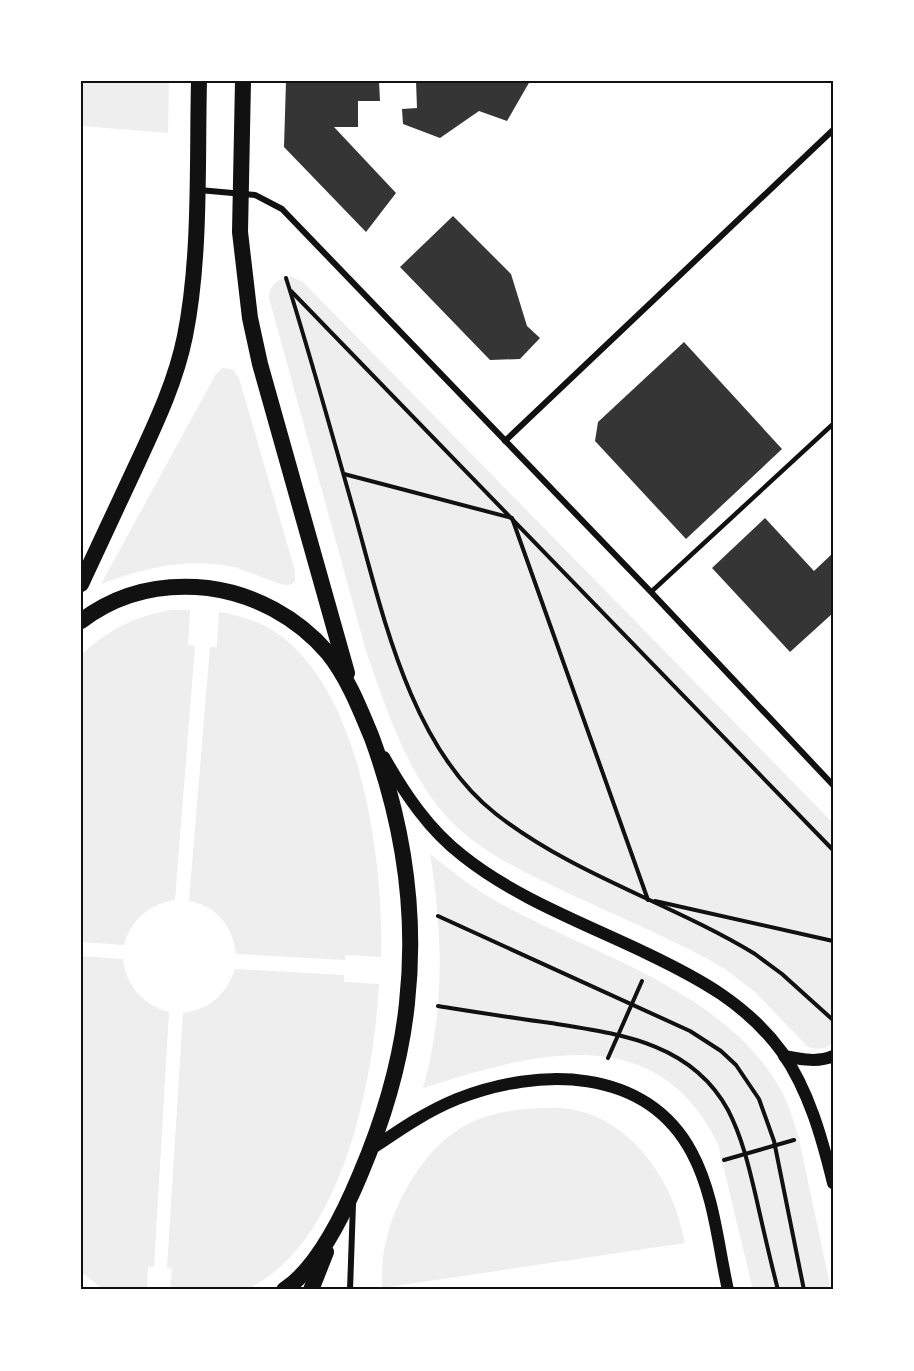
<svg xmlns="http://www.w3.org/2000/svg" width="914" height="1371" font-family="'DejaVu Sans',sans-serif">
  <rect width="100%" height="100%" fill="#fff"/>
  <g fill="#eee">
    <path d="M 81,81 L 169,81 L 168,133 L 81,126 Z"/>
    <path d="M 292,277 L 303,282 L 833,823 L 833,1043 C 824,1050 818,1050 808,1047 L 755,992 L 725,969 L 708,959 C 664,936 618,916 572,895 C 527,873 479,853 445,815 C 405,768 386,708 366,651 L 269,298 C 269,284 279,278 292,277 Z"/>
    <path d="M 222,368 L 232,369 L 239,378 L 295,571 L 295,581 C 292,584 291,585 287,585 C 281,586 245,570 234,567 C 188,557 143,568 101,584 L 216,374 Z"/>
    <path d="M 171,610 L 190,610 L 188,645 L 195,646 L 175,900 C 149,904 131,920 124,945 L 81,942 L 81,655 C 108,630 135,616 171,610 Z"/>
    <path d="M 219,612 C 236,615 252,619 267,627 C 361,679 384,861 381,957 L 345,955 L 345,960 L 236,954 C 233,927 217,906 189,901 L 210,647 L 217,647 Z"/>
    <path d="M 430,854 C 454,873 478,892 505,906 C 595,955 718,990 775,1080 C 787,1098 793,1119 799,1139 L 831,1290 L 753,1290 L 718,1144 C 656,1016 530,1054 423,1088 C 445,1011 443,932 430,854 Z"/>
    <path d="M 81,956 L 123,959 C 126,986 143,1005 169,1012 L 154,1267 L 148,1267 L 147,1290 L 104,1290 L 81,1272 Z"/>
    <path d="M 235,969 L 344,975 L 344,982 L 379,984 C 374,1078 343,1245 247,1289 C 238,1293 185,1290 170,1290 L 172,1269 L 167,1268 L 183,1013 C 210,1009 226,995 235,969 Z"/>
    <path d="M 537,1108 C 548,1108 559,1107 570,1109 C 620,1117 658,1161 675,1207 C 679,1218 682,1231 685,1243 L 382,1288 C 382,1271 382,1254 387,1237 C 397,1197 425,1149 461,1128 C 484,1114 511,1110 537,1108 Z"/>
  </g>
  <g fill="#353535">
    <path d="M 286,81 L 379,81 L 380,101 L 358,101 L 358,127 L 334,127 L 396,193 L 366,232 L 284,147 Z"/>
    <path d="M 416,81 L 530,81 L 507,121 L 479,111 L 440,138 L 403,124 L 402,109 L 417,108 Z"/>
    <path d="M 453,216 L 511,274 L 527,326 L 540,338 L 520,359 L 490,360 L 400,267 Z"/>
    <path d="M 684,342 L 782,449 L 686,539 L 595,441 L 598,422 Z"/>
    <path d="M 765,518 L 814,571 L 833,553 L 833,613 L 790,652 L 712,568 Z"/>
  </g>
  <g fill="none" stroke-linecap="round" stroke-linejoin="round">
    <g stroke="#111" stroke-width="4">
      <path d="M 286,278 C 310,354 331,431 353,508 C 382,610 409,746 496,814 C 574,875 671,903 755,954 L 782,974 L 833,1020"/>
      <path d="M 291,291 L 833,850"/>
      <path d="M 344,474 L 512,518 L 648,900"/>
      <path d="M 655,901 L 833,941"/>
      <path d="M 438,916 L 690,1031 L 721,1051 L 736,1065 L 759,1099 L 774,1141 L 804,1290"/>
      <path d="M 438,1006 C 476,1012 513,1018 551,1023 C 619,1034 691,1042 728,1110 C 742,1137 749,1167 756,1197 C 763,1228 770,1259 778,1290"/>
      <path d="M 608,1058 L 642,981"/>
      <path d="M 724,1160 L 794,1140"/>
    </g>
    <path stroke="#111" stroke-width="4.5" d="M 651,592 L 833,424"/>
    <g stroke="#111" stroke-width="6">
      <path d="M 199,190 L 255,195 L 282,209 L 651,592 L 833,785"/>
      <path d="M 505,441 L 833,130"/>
      <path d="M 350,1290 L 353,1204"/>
    </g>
    <g stroke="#111" stroke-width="12">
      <path d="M 384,757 C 405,794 429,830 463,856 C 517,899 586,924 648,954 C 700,979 747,1004 782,1052 C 809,1091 822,1138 833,1183"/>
      <path d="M 784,1056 C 800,1059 818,1063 833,1056"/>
      <path d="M 370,1150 C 398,1131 425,1112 457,1099 C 538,1067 646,1066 692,1153 C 714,1194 718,1245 728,1290"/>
    </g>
    <g stroke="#111" stroke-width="16">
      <path d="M 243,81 L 240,232 L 250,318 L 260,364 L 347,673"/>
      <path d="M 81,584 C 100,544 118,504 137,464 C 156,423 176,381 185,336 C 201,257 197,162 199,81"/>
      <path d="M 81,621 C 118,593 162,583 208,588 C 254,594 297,617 328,653 C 348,678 360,709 372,738 C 403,823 417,913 407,1003 C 401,1062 383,1121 360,1175 C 345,1211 318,1268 284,1290"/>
      <path d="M 311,1290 L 326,1252"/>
    </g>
  </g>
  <rect width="914" height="1371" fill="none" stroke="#ffffff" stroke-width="165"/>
  <rect x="82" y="82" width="750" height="1206" fill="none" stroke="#111" stroke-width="2"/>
</svg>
